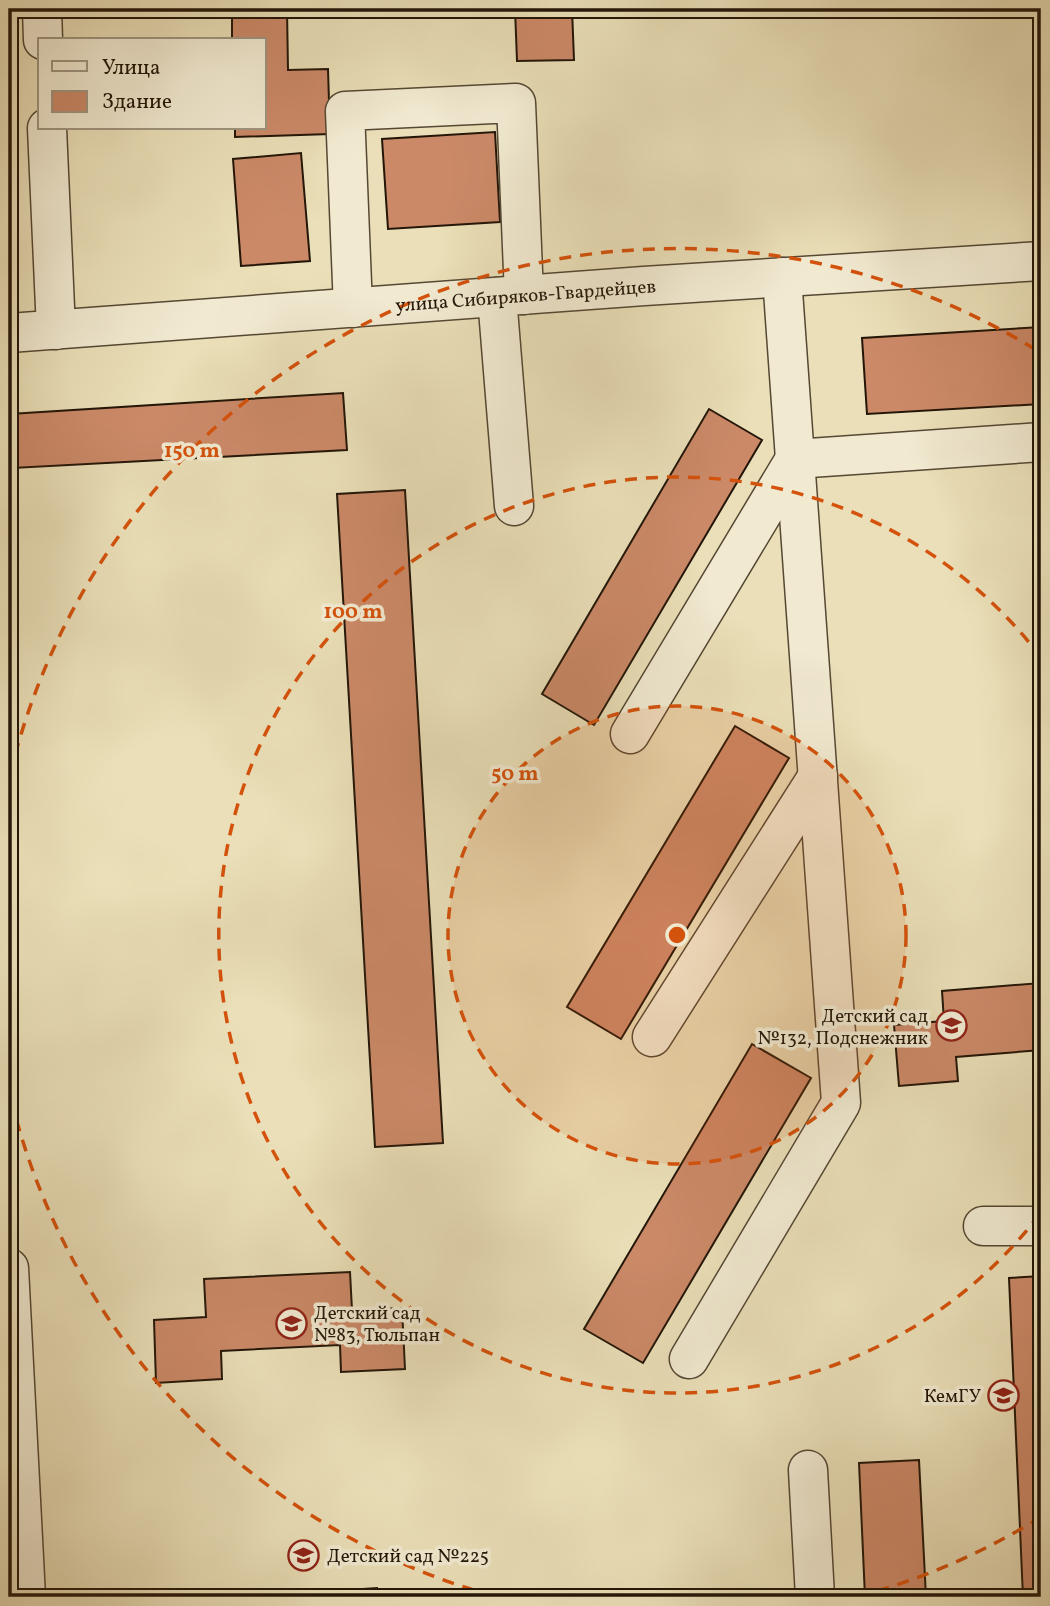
<svg xmlns="http://www.w3.org/2000/svg" width="1050" height="1606" font-family="Vollkorn,serif">
  <rect width="100%" height="100%" fill="#eadfb8"/>
  <filter id="stains"><feTurbulence type="fractalNoise" baseFrequency=".00286" numOctaves="4"/><feColorMatrix values="0 0 0 0 .2 0 0 0 0 .09 0 0 0 0 .02 0 0 0 .5 -.17"/></filter>
  <radialGradient id="worn" r=".72"><stop offset=".6" stop-color="#630" stop-opacity="0"/><stop offset="1" stop-color="#630" stop-opacity=".3"/></radialGradient>
  <g fill="#cb8968" stroke="#231608" stroke-width="2">
    <path d="M 232,9 L 287,9 L 288,70 L 328,69 L 330,134 L 235,137 L 235,128 L 264,128 L 264,40 L 232,40 Z"/>
    <path d="M 515,9 L 572,9 L 574,60 L 517,61 Z"/>
    <path d="M 495,132 L 500,222 L 388,229 L 382,139 Z"/>
    <path d="M 301,153 L 310,261 L 241,266 L 233,159 Z"/>
    <path d="M 1041,327 L 1041,404 L 867,414 L 862,338 Z"/>
    <path d="M 343,393 L 347,450 L 13,468 L 10,414 Z"/>
    <path d="M 709,409 L 762,440 L 594,725 L 542,694 Z"/>
    <path d="M 405,490 L 443,1143 L 375,1147 L 337,494 Z"/>
    <path d="M 735,726 L 789,758 L 621,1039 L 567,1007 Z"/>
    <path d="M 1041,983 L 1041,1050 L 956,1057 L 958,1081 L 899,1086 L 894,1025 L 944,1021 L 942,991 Z"/>
    <path d="M 752,1044 L 811,1078 L 643,1363 L 584,1329 Z"/>
    <path d="M 350,1272 L 352,1310 L 402,1308 L 405,1369 L 341,1372 L 340,1345 L 221,1351 L 222,1379 L 156,1383 L 154,1320 L 206,1317 L 204,1279 Z"/>
    <path d="M 1041,1276 L 1041,1597 L 1023,1597 L 1009,1278 Z"/>
    <path d="M 919,1460 L 926,1597 L 865,1597 L 859,1463 Z"/>
    <path d="M 377,1588 L 378,1597 L 238,1597 Z"/>
  </g>
  <g fill="none" stroke-linecap="round" stroke-linejoin="round">
    <defs>
      <g id="minor">
        <path d="M 42,9 L 43,40"/>
        <path d="M 47,128 L 56,330"/>
        <path d="M 497,297 L 514,506"/>
        <path d="M 353,308 L 345,111 L 516,103 L 524,295"/>
        <path id="s1" d="M 9,333 L 644,286 L 1041,261"/>
        <path d="M 630,734 L 795,459 L 1041,442"/>
        <path d="M 652,1037 L 818,776"/>
        <path d="M 983,1226 L 1041,1226"/>
        <path d="M 9,1268 L 26,1597"/>
        <path d="M 689,1359 L 841,1103 L 782,277"/>
        <path d="M 808,1470 L 815,1597"/>
      </g>
    </defs>
    <use href="#minor" stroke="#554834" stroke-width="41"/>
    <use href="#minor" stroke="#f1ead1" stroke-width="38"/>
  </g>
  <circle cx="677" cy="935" r="229" fill="#d4520c" fill-opacity=".12"/>
  <g fill="none" stroke="#d4520c" stroke-width="3.5" stroke-dasharray="12 9">
    <circle cx="677" cy="935" r="229"/>
    <path d="M1040 1214A458 458 0 1 1 1040 656"/>
    <path d="M1041 1517A686 686 0 0 1 860 1596M494 1596A686 686 0 0 1 10 1095M10 775A686 686 0 0 1 1041 353"/>
  </g>
  <defs>
    <symbol id="school-ring" viewBox="-11 -11 22 22"><circle r="9.5" fill="#f1ead1" stroke="#8f2418" stroke-width="1.5"/><path d="M0-5L7-2L0 1L-7-2ZM-4 1L0 2.5L4 1V4Q0 6-4 4Z" fill="#8f2418"/></symbol>
    <symbol id="university-ring" viewBox="-11 -11 22 22"><circle r="9.5" fill="#f1ead1" stroke="#8f2418" stroke-width="1.5"/><path d="M0-5L7-2L0 1L-7-2ZM-4 1L0 2.5L4 1V4Q0 6-4 4Z" fill="#8f2418"/></symbol>
  </defs>
  <g fill-rule="evenodd">
    <use href="#school-ring" x="934" y="1008" width="35" height="35"/>
    <use href="#school-ring" x="274" y="1306" width="35" height="35"/>
    <use href="#university-ring" x="986" y="1378" width="35" height="35"/>
    <use href="#school-ring" x="286" y="1538" width="35" height="35"/>
  </g>
  <g text-anchor="middle" stroke-width="7" stroke-linejoin="round" paint-order="stroke">
    <g font-size="19" fill="#231608" stroke="#f1ead1">
      <text dy="7" stroke="none"><textPath href="#s1" startOffset="518">улица Сибиряков-Гвардейцев</textPath></text>
    </g>
    <g font-size="19" fill="#231608" stroke="#f1ead1" text-anchor="end">
      <text x="928" y="1022">Детский сад<tspan x="928" dy="22">№132, Подснежник</tspan></text>
      <text x="314" y="1319" text-anchor="start">Детский сад<tspan x="314" dy="22">№83, Тюльпан</tspan></text>
      <text x="981" y="1402">КемГУ</text>
      <text x="327" y="1562" text-anchor="start">Детский сад №225</text>
    </g>
  </g>
  <circle cx="677" cy="935" r="10" fill="#d4520c" stroke="#f1ead1" stroke-width="3.5"/>
  <g font-size="21" text-anchor="middle" font-weight="bold" fill="#d4520c" stroke="#f1ead1" stroke-width="7" stroke-linejoin="round" paint-order="stroke">
    <text x="192" y="457">150 m</text>
    <text x="353" y="618">100 m</text>
    <text x="515" y="780">50 m</text>
  </g>
  <rect width="1050" height="1606" fill="none" stroke="#eadfb8" stroke-width="35"/>
  <rect x="10" y="10" width="1029" height="1585" fill="none" stroke="#231608" stroke-width="3.5"/>
  <rect x="18" y="18" width="1015" height="1571" fill="none" stroke="#231608" stroke-width="2"/>
  <rect x="38" y="38" width="228" height="91" fill="#f1ead1" stroke="#9f9581" stroke-width="2"/>
  <rect x="52" y="61" width="35" height="10" fill="#f1ead1" stroke="#9f9581" stroke-width="2"/>
  <text x="102" y="74" font-size="21" fill="#231608">Улица</text>
  <rect x="52" y="91" width="35" height="21" fill="#cb8968" stroke="#9f9581" stroke-width="2"/>
  <text x="102" y="108" font-size="21" fill="#231608">Здание</text>
  <rect width="100%" height="100%" filter="url(#stains)"/>
  <rect width="100%" height="100%" fill="url(#worn)"/>
</svg>
